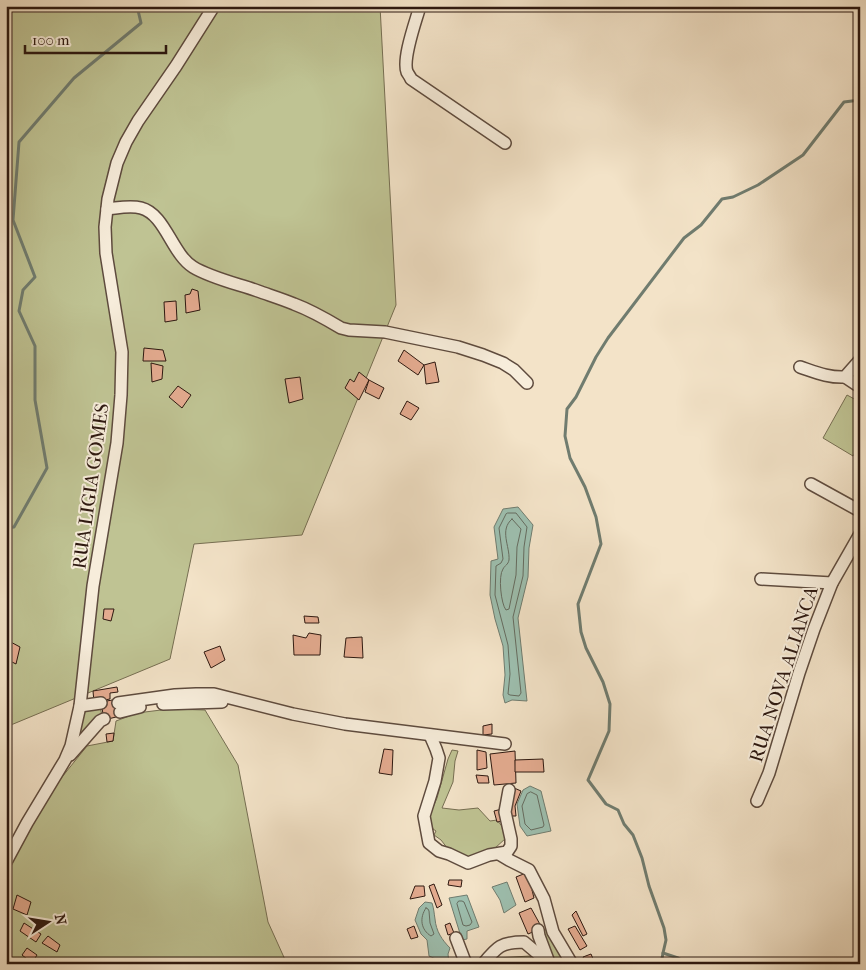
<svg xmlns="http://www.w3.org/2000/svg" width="866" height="970" font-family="'IM FELL French Canon',serif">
  <rect width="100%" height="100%" fill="#f3e3c8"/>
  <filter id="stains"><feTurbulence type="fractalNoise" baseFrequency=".004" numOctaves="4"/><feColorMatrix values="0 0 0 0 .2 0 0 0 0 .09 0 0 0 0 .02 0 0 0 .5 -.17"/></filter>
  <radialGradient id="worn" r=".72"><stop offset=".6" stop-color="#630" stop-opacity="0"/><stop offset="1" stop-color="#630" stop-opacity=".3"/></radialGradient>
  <g fill="#bfc393" stroke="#766e52">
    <path d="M 6,6 L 380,6 L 396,305 L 302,535 L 194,544 L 170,659 L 6,727 Z"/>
    <path d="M 847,395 L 860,402 L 860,444 L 853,456 L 823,438 Z"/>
    <path d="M 80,706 L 100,706 L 102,716 L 65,760 Z"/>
    <path d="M 169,709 L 205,710 L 238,765 L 268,922 L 287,964 L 6,964 L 6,877 L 14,857 L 58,782 L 87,746 L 113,741 L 116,721 L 137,713 Z"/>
    <path d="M 452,750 L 458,751 L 455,761 L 453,782 L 442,808 L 459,810 L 478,808 L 490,821 L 497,820 L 505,830 L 506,838 L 494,849 L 465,860 L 448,849 L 441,840 L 434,835 L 436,831 L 433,829 L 428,819 L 437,798 L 448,759 Z"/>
    <path d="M 547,929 L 567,964 L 552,964 L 541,933 Z"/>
    <path d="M 530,956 L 534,964 L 492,964 L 497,958 Z"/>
  </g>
  <g fill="#9dbfaf" stroke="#707c6f">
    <path d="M 518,507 L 533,525 L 529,548 L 528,577 L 518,618 L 527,701 L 512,700 L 505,703 L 503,695 L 505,675 L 503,646 L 495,619 L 490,595 L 491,561 L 498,559 L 494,527 L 503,509 Z"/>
    <path d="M 530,786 L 541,791 L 551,831 L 527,836 L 520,826 L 517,804 L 523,790 Z"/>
    <path d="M 507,882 L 516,905 L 504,913 L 500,900 L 492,887 Z"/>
    <path d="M 467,895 L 479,927 L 467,931 L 467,939 L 462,940 L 449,898 Z"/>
    <path d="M 425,902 L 432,903 C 434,909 434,913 435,919 C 436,931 442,940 450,948 L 448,954 L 449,964 L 441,964 L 438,960 L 429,956 L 427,940 L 421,934 L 415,920 L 419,908 Z"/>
  </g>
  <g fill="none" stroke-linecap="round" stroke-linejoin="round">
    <g stroke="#656c60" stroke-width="1">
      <path d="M 508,513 L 516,513 L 527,527 L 524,547 L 523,576 L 513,617 L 521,693 L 519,696 L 510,695 L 508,694 L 510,674 L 508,645 L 495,595 L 496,566 L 501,563 L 503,559 L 499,528 L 506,514 Z"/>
      <path d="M 512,519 L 521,529 L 517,547 L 516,575 L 509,609 L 506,610 C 501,604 498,576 503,569 C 505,565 508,565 509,560 C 510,546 499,530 512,519 Z"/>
      <path d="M 531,792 L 537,795 L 544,825 L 543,827 L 531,830 L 525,824 L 522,806 L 527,794 Z"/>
      <path d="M 459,901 L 462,901 L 464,902 L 472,922 L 470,925 L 466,926 L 463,925 L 457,904 Z"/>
      <path d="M 426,908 L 428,909 L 429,911 L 430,923 L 434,934 L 431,936 C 421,930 419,918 426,908 Z"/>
    </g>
    <g stroke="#707c6f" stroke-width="3">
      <path d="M 6,528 L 14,527 L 47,468 L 35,400 L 35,346 L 19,311 L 23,290 L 35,277 L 13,220 L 19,142 L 74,78 L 141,23 L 137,6"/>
      <path d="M 661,964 L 663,953"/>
      <path d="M 688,964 L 678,958 L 663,953 L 666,940 L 664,928 L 649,886 L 642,858 L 633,835 L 624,824 L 618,810 L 606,804 L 588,780 L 609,731 L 610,704 L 603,682 L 586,648 L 581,632 L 578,604 L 601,544 L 596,517 L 585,487 L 570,458 L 565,436 L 567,409 L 576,397 L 596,357 L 608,338 L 684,238 L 701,225 L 722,199 L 733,197 L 758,185 L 803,155 L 844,102 L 860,100"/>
    </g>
  </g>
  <g fill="#e5ac91" stroke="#2d1810">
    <path d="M 192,289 L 198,291 L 200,310 L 186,313 L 185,295 L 190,294 Z"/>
    <path d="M 176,301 L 177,320 L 165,322 L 164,302 Z"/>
    <path d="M 144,348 L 163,350 L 166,361 L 143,361 Z"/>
    <path d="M 404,350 L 424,365 L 418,375 L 398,361 Z"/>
    <path d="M 435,362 L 439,382 L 426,384 L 424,365 Z"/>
    <path d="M 151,363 L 163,366 L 162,379 L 152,382 Z"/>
    <path d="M 359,372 L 369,380 L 359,400 L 345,388 L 350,379 L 354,382 Z"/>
    <path d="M 300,377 L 303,399 L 289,403 L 285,379 Z"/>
    <path d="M 369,380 L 384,388 L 379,399 L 365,392 Z"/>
    <path d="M 178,386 L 191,395 L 182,408 L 169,397 Z"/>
    <path d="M 407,401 L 419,408 L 411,420 L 400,414 Z"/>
    <path d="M 104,609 L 114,609 L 111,621 L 103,619 Z"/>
    <path d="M 304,616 L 318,617 L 319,623 L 305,623 Z"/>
    <path d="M 309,633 L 321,635 L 320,655 L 294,655 L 293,635 L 306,638 Z"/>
    <path d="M 362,637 L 363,658 L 344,657 L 346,638 Z"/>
    <path d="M 7,640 L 20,647 L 16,664 L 6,659 Z"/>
    <path d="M 220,646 L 225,660 L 211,668 L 204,652 Z"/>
    <path d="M 117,687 L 118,692 L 110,693 L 110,699 L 94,702 L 93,691 Z"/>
    <path d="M 118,699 L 120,716 L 104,720 L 101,702 Z"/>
    <path d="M 492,724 L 492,734 L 483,735 L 483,726 Z"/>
    <path d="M 114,733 L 113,741 L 107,742 L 106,734 Z"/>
    <path d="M 384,749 L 393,750 L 392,775 L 379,773 Z"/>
    <path d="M 477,750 L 486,752 L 487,768 L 477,770 Z"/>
    <path d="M 515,751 L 516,783 L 494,785 L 490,754 Z"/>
    <path d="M 543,759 L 544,772 L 515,772 L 515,760 Z"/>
    <path d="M 476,775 L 488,776 L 489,783 L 478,783 Z"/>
    <path d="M 512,787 L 521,791 L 515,806 L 516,816 L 507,816 Z"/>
    <path d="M 502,809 L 504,821 L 497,822 L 494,811 Z"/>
    <path d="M 526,873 L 536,888 L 532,890 L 534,898 L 525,902 L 516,877 Z"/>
    <path d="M 449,880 L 462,880 L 461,887 L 448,885 Z"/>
    <path d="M 434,884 L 442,905 L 437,908 L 429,886 Z"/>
    <path d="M 415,886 L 424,886 L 425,896 L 410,899 Z"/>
    <path d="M 17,895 L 31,902 L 27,915 L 13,909 Z"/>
    <path d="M 531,908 L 542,928 L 528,934 L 519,913 Z"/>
    <path d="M 576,911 L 587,934 L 583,936 L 572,915 Z"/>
    <path d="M 24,923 L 41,934 L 36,942 L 20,931 Z"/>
    <path d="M 450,923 L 454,933 L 448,935 L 445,925 Z"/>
    <path d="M 414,926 L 418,937 L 411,939 L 407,929 Z"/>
    <path d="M 575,926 L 587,946 L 580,950 L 568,929 Z"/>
    <path d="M 48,936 L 60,945 L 57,952 L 42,943 Z"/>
    <path d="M 27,948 L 37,955 L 32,963 L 22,955 Z"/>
    <path d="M 591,954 L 594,961 L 589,964 L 586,964 L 583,957 Z"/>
  </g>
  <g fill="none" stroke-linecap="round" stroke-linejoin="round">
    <defs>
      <g id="minor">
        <path d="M 420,6 C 416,21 402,58 407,72 C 408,74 410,76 411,79 L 505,143"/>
        <path d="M 107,209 C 118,208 130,205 141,208 C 165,214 172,254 193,267 C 211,278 238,284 258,291 C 269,295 282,299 294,304 C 310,310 326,319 341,328 L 349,330 L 385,332 L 458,347 L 483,355 L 503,363 L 514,370 L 527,383"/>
        <path d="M 800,367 C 815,372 829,378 845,377 L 860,360"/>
        <path d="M 845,377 L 860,387"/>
        <path d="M 811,484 L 860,511"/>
        <path d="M 761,579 L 832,583"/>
        <path d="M 118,703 L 175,695 L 196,694 L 214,694 L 293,714 L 345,724 L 505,744"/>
        <path d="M 163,704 L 222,702"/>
        <path d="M 80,706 L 101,703"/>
        <path d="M 120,712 L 140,707"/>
        <path d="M 430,735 L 436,749 L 439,758 L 435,781 L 424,816 L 429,843 L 439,851 L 449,854 L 468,863 L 489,855 L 507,852 L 511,846 L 511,839 L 505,812 L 509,790"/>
        <path d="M 70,755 L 100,721 L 104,719"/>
        <path d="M 757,801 L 769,773 L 799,673 L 814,629 L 832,583 L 860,534"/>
        <path d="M 499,854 L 509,860 L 529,870 L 544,899 L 553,932 L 572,964"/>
        <path d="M 6,862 L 27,823 L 65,760 L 71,746 L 80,706 L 93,586 L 117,443 L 121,395 L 122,352 L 106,253 L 105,227 L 108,199 L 117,163 L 126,142 L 138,121 L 176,66 L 214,6"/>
        <path d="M 538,930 L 539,936 L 548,960"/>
        <path d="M 456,938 L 464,959 L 467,964"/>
        <path d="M 483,964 C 497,947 501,942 524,942 L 550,964"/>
      </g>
    </defs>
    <use href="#minor" stroke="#5e4b3e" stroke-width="14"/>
    <use href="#minor" stroke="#f7eddb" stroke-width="11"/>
  </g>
  <g text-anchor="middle" stroke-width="4" stroke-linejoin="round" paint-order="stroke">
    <g font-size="19" fill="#2d1810" stroke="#f7eddb">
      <text transform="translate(90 486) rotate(-82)" y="7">RUA LIGIA GOMES</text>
      <text transform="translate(783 674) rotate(-72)" y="7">RUA NOVA ALIANCA</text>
    </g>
  </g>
  <rect width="866" height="970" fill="none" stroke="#f3e3c8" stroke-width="25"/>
  <rect x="8" y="8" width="851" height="955" fill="none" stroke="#2d1810" stroke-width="2.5"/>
  <rect x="12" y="12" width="841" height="945" fill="none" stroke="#2d1810"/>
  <g transform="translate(48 922) rotate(78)" stroke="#f7eddb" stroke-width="4" paint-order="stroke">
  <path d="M0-4L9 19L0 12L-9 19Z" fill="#2d1810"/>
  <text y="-8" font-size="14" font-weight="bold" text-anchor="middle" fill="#2d1810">N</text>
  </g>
  <path d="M25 45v8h141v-8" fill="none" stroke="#2d1810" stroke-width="2.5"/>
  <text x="32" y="45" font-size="15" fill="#2d1810" stroke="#f7eddb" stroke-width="4" paint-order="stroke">100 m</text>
  <rect width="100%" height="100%" filter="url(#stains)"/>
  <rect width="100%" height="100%" fill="url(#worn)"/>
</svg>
